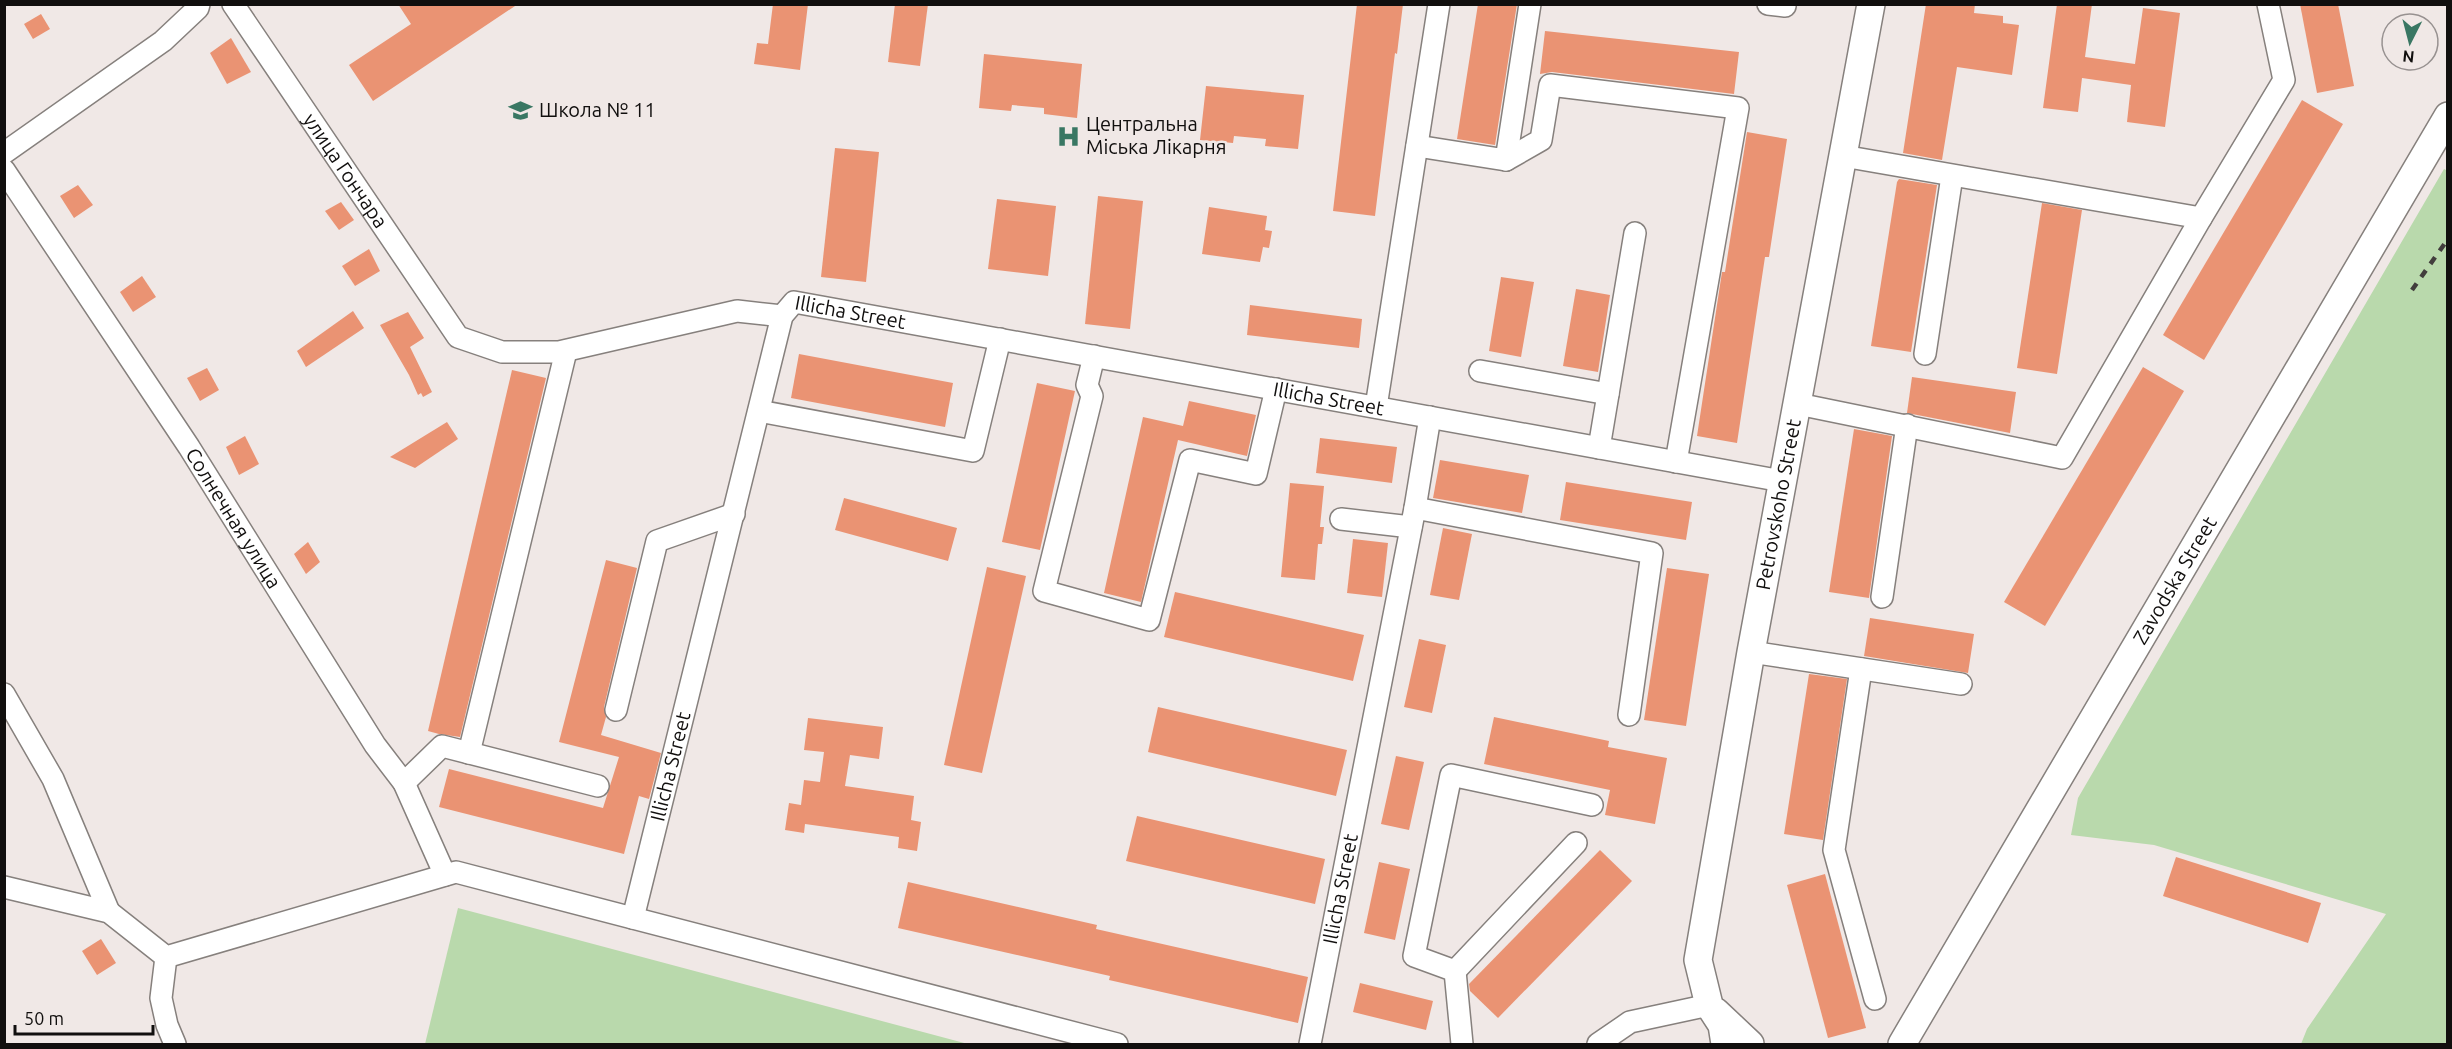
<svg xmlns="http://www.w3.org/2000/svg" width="2452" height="1049" font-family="Ubuntu,sans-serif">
  <rect width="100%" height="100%" fill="#f0e8e6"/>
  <g fill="#b9d9ac">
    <path d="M 2444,169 L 2448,171 L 2447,1044 L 2301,1044 L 2307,1029 L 2386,914 L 2154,845 L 2071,835 L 2078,798 Z"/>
    <path d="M 458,908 L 968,1044 L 425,1044 Z"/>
  </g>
  <g fill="#ea9373">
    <path d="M 398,4 L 518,4 L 373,101 L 349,65 L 411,24 Z"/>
    <path d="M 773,4 L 808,4 L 800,70 L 754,64 L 757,43 L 768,44 Z"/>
    <path d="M 895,4 L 928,4 L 920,66 L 888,62 Z"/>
    <path d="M 1357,4 L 1403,4 L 1397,54 L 1395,53 L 1375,216 L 1333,211 Z"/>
    <path d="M 1478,4 L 1517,4 L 1495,145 L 1457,139 Z"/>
    <path d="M 1926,4 L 1975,4 L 1974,13 L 2003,16 L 2003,23 L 2019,25 L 2012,75 L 1957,67 L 1942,160 L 1903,153 Z"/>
    <path d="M 2057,4 L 2092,4 L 2085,57 L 2135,64 L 2143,8 L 2180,13 L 2165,127 L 2127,122 L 2131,85 L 2082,78 L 2078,112 L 2043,108 Z"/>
    <path d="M 2300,4 L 2338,4 L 2354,86 L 2317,93 Z"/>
    <path d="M 41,14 L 50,29 L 33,39 L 24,24 Z"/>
    <path d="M 1545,31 L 1739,52 L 1734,94 L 1552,72 L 1540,74 Z"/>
    <path d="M 231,38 L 251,72 L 227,84 L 210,53 Z"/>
    <path d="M 984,54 L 1082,64 L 1077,118 L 1044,114 L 1044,108 L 1012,105 L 1011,111 L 979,108 Z"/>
    <path d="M 1206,86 L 1304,95 L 1298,149 L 1265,146 L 1266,139 L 1234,136 L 1233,143 L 1200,140 Z"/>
    <path d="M 2302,100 L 2343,124 L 2204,360 L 2163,335 Z"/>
    <path d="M 1747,132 L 1787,139 L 1769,257 L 1765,257 L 1737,443 L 1697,436 L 1722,272 L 1725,272 Z"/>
    <path d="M 835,148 L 879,152 L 866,282 L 821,277 Z"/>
    <path d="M 1899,179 L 1937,185 L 1911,352 L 1871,346 L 1897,182 Z"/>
    <path d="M 78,185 L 93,205 L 74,218 L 60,196 Z"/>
    <path d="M 1098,196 L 1143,201 L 1130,329 L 1085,324 Z"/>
    <path d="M 997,199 L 1056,206 L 1048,276 L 988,269 Z"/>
    <path d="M 341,202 L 354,220 L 339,230 L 325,211 Z"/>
    <path d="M 2042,203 L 2082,210 L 2057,374 L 2017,368 Z"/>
    <path d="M 1209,207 L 1267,216 L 1265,230 L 1272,231 L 1269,248 L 1263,247 L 1260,262 L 1202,254 Z"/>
    <path d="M 369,249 L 380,271 L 355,286 L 342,266 Z"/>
    <path d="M 142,276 L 156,297 L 133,312 L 120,292 Z"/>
    <path d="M 1501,277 L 1534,282 L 1521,357 L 1489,351 Z"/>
    <path d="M 1576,289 L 1610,295 L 1598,372 L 1563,366 Z"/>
    <path d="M 1250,305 L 1362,319 L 1359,348 L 1247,335 Z"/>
    <path d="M 353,311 L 364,328 L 306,367 L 297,351 Z"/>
    <path d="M 408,312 L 424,338 L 410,347 L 432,392 L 423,397 L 421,393 L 418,395 L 409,375 L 380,325 Z"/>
    <path d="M 799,354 L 953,383 L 945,427 L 791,398 Z"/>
    <path d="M 2143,367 L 2184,391 L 2045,626 L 2004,602 Z"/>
    <path d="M 207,368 L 219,390 L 200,401 L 187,378 Z"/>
    <path d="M 512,370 L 546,378 L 460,737 L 439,734 L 428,731 Z"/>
    <path d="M 1912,377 L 2016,392 L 2010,433 L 1907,413 Z"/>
    <path d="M 1037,383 L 1075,391 L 1040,550 L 1002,542 Z"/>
    <path d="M 1189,401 L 1256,415 L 1247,456 L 1178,440 L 1141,602 L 1104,593 L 1143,417 L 1183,426 Z"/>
    <path d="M 447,422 L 458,439 L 415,468 L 390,457 Z"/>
    <path d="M 1854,429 L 1892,436 L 1869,598 L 1829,592 Z"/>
    <path d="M 245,436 L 259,464 L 239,475 L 226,447 Z"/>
    <path d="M 1320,438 L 1397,447 L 1392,483 L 1316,473 Z"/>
    <path d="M 1440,460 L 1529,475 L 1522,513 L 1433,498 Z"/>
    <path d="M 1566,482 L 1692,502 L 1686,540 L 1560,520 Z"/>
    <path d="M 1290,483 L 1324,486 L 1320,527 L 1324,527 L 1322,544 L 1318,544 L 1315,580 L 1281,577 Z"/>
    <path d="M 844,498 L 957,528 L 948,561 L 835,530 Z"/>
    <path d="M 1443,528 L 1472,534 L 1459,600 L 1430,595 Z"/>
    <path d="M 1353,539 L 1388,543 L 1382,597 L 1347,593 Z"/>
    <path d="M 308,542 L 320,562 L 306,574 L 294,554 Z"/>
    <path d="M 606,560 L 637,568 L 604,707 L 606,717 L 601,735 L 661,753 L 649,799 L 639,796 L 624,854 L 439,807 L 449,769 L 603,808 L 619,757 L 559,742 Z"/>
    <path d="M 987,567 L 1026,576 L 982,773 L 944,765 Z"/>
    <path d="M 1667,568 L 1709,574 L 1686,726 L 1644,720 Z"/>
    <path d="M 1175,592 L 1364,635 L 1353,681 L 1164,637 Z"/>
    <path d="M 1870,618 L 1974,634 L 1968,673 L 1864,656 Z"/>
    <path d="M 1419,639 L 1446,645 L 1432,713 L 1404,707 Z"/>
    <path d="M 1809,674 L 1847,679 L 1823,840 L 1784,834 Z"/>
    <path d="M 1158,707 L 1347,750 L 1336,796 L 1148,752 Z"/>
    <path d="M 1494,717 L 1609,741 L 1608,747 L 1667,758 L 1655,824 L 1605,815 L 1610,790 L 1484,764 Z"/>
    <path d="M 808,718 L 883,727 L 879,759 L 850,755 L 845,786 L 914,796 L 911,820 L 921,822 L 917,851 L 898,848 L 899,837 L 805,824 L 804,833 L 785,830 L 789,803 L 801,805 L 804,780 L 820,782 L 824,752 L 804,750 Z"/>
    <path d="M 1396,756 L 1424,762 L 1409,830 L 1381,824 Z"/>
    <path d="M 1137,816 L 1325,859 L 1315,904 L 1126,861 Z"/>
    <path d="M 1600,850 L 1632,881 L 1498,1018 L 1470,991 L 1469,984 Z"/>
    <path d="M 2176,857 L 2321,903 L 2308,943 L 2163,896 Z"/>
    <path d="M 1379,862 L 1410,869 L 1395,940 L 1364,933 Z"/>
    <path d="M 1825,874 L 1866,1028 L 1828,1038 L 1787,885 Z"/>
    <path d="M 908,882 L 1097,925 L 1096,929 L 1308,977 L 1298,1023 L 1109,980 L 1110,976 L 898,928 Z"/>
    <path d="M 101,939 L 116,963 L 97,975 L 82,951 Z"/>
    <path d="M 1360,983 L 1433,1001 L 1426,1030 L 1353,1012 Z"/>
  </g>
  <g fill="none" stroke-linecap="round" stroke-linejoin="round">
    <defs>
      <g id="minor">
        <path id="s1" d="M 233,4 L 458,337 L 502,352 L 559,352 L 737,311 L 782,316"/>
        <path d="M 1768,4 L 1785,6"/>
        <path d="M 1417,146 L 1506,160 L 1530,4"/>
        <path d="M 4,153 L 163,41 L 198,8 L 199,4"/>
        <path d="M 1506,160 L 1541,140 L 1550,85 L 1738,108 L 1676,462"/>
        <path id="s2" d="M 4,170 L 189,447 L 375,745 L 404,783 L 445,875"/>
        <path d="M 2201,218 L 2284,80 L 2268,4"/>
        <path d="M 1925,354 L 1952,176"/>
        <path d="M 1094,356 L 1087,385 L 1092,396 L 1044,591 L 1149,620 L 1190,460 L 1256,474 L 1276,389"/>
        <path d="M 1480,371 L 1608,394"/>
        <path d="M 1798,404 L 2062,458 L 2201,218 L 1843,156"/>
        <path d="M 1376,407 L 1439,4"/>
        <path d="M 759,411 L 973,451 L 1000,339"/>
        <path d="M 1599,448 L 1635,233"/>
        <path d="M 1415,508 L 1652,553 L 1629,715"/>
        <path d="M 1341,519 L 1411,527"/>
        <path d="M 1882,597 L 1907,425"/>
        <path d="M 1751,652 L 1961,684"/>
        <path d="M 1861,669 L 1834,850 L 1875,999"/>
        <path d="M 4,694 L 53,779 L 109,912"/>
        <path d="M 616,710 L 657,541 L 734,514"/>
        <path d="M 469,753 L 566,351"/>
        <path d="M 404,783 L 442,746 L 598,786"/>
        <path d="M 4,887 L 109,912 L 166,957 L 456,872 L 1117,1044"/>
        <path id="s3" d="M 633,918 L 782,316 L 794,302 L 1782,481"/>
        <path d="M 166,957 L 161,998 L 167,1025 L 175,1044"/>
        <path d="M 1455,971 L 1576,843"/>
        <path id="s4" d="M 1310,1044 L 1415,508 L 1430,417"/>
        <path d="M 1462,1044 L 1455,971 L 1414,956 L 1451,775 L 1592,805"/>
        <path d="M 1598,1044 L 1630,1022 L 1709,1005"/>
      </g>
      <g id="major">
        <path d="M 1716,1012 L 1750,1044"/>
        <path id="s5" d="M 1725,1044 L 1722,1025 L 1709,1005 L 1698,960 L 1751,652 L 1871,4"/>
        <path id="s6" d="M 1902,1044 L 2448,116"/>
      </g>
    </defs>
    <use href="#minor" stroke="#86807d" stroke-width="24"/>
    <use href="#major" stroke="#86807d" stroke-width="30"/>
    <use href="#minor" stroke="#fff" stroke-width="21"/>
    <use href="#major" stroke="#fff" stroke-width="27"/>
    <path stroke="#423e3d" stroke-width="4.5" stroke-dasharray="8 8" stroke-linecap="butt" d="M 2412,290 L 2448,239"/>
  </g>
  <defs>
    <symbol id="school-bare" viewBox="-9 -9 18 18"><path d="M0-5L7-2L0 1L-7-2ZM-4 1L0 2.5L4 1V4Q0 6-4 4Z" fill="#397763" stroke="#f0e8e6" stroke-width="2.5" paint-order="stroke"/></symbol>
    <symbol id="hospital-bare" viewBox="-9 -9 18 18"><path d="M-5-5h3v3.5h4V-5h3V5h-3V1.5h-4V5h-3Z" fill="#397763" stroke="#f0e8e6" stroke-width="2.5" paint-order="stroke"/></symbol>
  </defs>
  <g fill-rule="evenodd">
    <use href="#school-bare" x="504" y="94" width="33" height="33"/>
    <use href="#hospital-bare" x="1052" y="120" width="33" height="33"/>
  </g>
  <g text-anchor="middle" stroke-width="5" stroke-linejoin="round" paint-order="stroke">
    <g font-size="20" fill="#110f0e" stroke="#f0e8e6" text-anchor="start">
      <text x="539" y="117">Школа № 11</text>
      <text x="1086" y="131">Центральна<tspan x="1086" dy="23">Міська Лікарня</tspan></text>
    </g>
    <g font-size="20" fill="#110f0e" stroke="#f0e8e6">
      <text dy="7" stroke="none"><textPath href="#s1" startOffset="201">улица Гончара</textPath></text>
      <text dy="7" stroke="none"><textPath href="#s3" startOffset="696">Illicha Street</textPath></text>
      <text dy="7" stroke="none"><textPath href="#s3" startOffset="1182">Illicha Street</textPath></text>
      <text dy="7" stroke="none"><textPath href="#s5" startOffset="552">Petrovskoho Street</textPath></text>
      <text dy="7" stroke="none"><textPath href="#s2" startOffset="417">Солнечная улица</textPath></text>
      <text dy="7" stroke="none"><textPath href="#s6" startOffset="538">Zavodska Street</textPath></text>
      <text dy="7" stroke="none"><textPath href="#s3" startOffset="156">Illicha Street</textPath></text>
      <text dy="7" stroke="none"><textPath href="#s4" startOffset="158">Illicha Street</textPath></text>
    </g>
  </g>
  <rect width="2452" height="1049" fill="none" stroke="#110f0e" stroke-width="12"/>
  <g transform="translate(2410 42) rotate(186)"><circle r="28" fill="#f0e8e6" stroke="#979190" stroke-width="1.5"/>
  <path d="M0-4.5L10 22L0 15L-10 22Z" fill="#397763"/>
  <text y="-9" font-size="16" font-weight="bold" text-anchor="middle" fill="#110f0e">N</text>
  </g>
  <path d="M15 1025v9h138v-9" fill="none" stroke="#110f0e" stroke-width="3"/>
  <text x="24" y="1025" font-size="18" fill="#110f0e" stroke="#f0e8e6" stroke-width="4.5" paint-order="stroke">50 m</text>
</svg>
